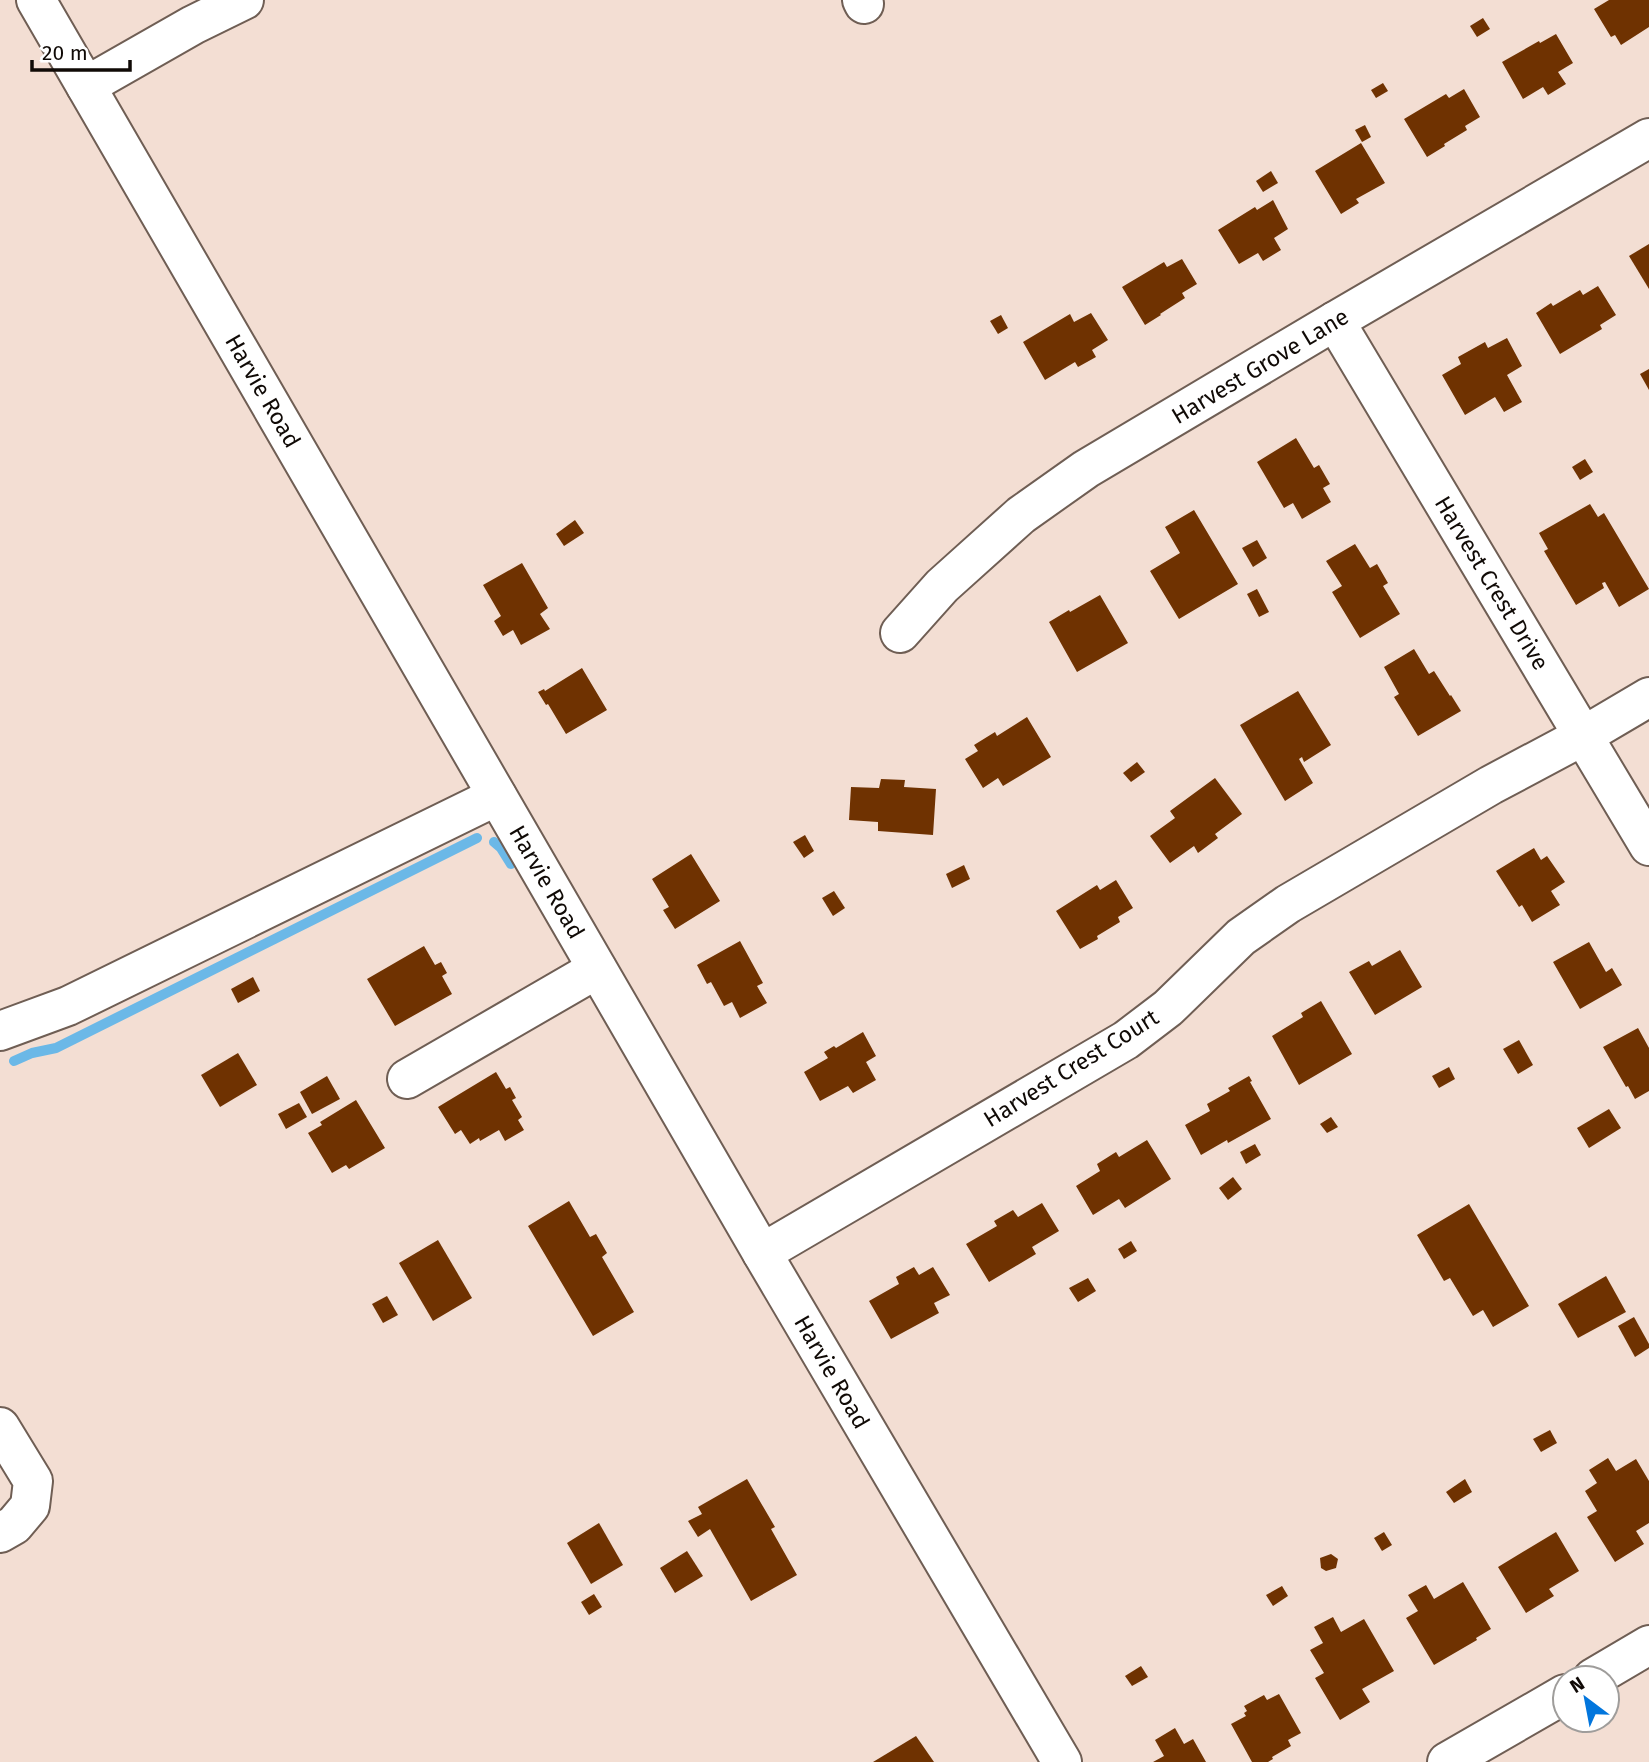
<svg xmlns="http://www.w3.org/2000/svg" width="1649" height="1762" font-family="'Fira Sans',sans-serif">
  <rect width="100%" height="100%" fill="#f3ded3"/>
  <g fill="none" stroke-linecap="round" stroke-linejoin="round">
    <g stroke="#6bb8e7" stroke-width="10">
      <path d="M 494,842 L 501,848 L 511,864"/>
      <path d="M 14,1061 L 32,1053 L 56,1048 L 477,838"/>
    </g>
  </g>
  <g fill="#6f3201">
    <path d="M 1609,0 L 1649,0 L 1649,27 L 1621,45 L 1615,35 L 1611,37 L 1594,9 Z"/>
    <path d="M 1483,18 L 1490,29 L 1477,37 L 1470,26 Z"/>
    <path d="M 1556,34 L 1573,63 L 1558,72 L 1566,84 L 1548,95 L 1543,87 L 1523,99 L 1502,62 L 1539,41 L 1540,43 Z"/>
    <path d="M 1383,83 L 1388,91 L 1376,98 L 1371,90 Z"/>
    <path d="M 1464,89 L 1480,117 L 1465,126 L 1467,130 L 1444,144 L 1445,146 L 1427,157 L 1404,119 L 1446,94 L 1449,98 Z"/>
    <path d="M 1365,125 L 1371,137 L 1362,142 L 1355,130 Z"/>
    <path d="M 1361,143 L 1385,183 L 1356,199 L 1359,203 L 1341,214 L 1315,171 Z"/>
    <path d="M 1271,171 L 1278,183 L 1263,192 L 1256,181 Z"/>
    <path d="M 1273,200 L 1288,229 L 1274,238 L 1281,250 L 1263,261 L 1258,253 L 1239,264 L 1218,230 L 1255,207 L 1257,210 Z"/>
    <path d="M 1649,244 L 1649,289 L 1629,256 Z"/>
    <path d="M 1182,259 L 1197,284 L 1182,293 L 1185,298 L 1160,314 L 1161,315 L 1145,325 L 1122,287 L 1164,262 L 1167,267 Z"/>
    <path d="M 1598,286 L 1616,315 L 1600,325 L 1602,329 L 1560,354 L 1536,313 L 1551,303 L 1553,306 L 1580,290 L 1583,295 Z"/>
    <path d="M 1091,313 L 1108,340 L 1092,350 L 1096,357 L 1078,367 L 1075,362 L 1045,380 L 1023,342 L 1070,314 L 1074,322 Z"/>
    <path d="M 1001,315 L 1008,328 L 998,334 L 990,321 Z"/>
    <path d="M 1507,338 L 1522,366 L 1507,375 L 1522,402 L 1504,412 L 1495,397 L 1465,415 L 1442,375 L 1461,364 L 1458,357 L 1485,342 L 1488,348 Z"/>
    <path d="M 1649,369 L 1649,390 L 1640,374 Z"/>
    <path d="M 1296,438 L 1314,468 L 1319,465 L 1330,484 L 1323,488 L 1331,502 L 1302,519 L 1293,503 L 1284,508 L 1257,462 Z"/>
    <path d="M 1585,459 L 1593,472 L 1580,480 L 1572,467 Z"/>
    <path d="M 1590,504 L 1598,517 L 1604,513 L 1649,589 L 1619,607 L 1605,582 L 1602,583 L 1604,588 L 1576,605 L 1544,551 L 1548,549 L 1539,533 Z"/>
    <path d="M 1194,510 L 1238,584 L 1179,619 L 1150,571 L 1180,553 L 1165,527 Z"/>
    <path d="M 575,520 L 584,533 L 564,546 L 556,534 Z"/>
    <path d="M 1257,540 L 1267,558 L 1253,567 L 1242,548 Z"/>
    <path d="M 1355,544 L 1370,568 L 1377,564 L 1388,583 L 1383,586 L 1400,614 L 1360,638 L 1332,592 L 1342,586 L 1326,561 Z"/>
    <path d="M 522,563 L 548,608 L 540,614 L 550,629 L 521,645 L 513,630 L 503,636 L 494,621 L 501,616 L 483,585 Z"/>
    <path d="M 1257,589 L 1269,612 L 1259,617 L 1247,594 Z"/>
    <path d="M 1100,595 L 1128,643 L 1077,672 L 1049,622 L 1069,610 L 1070,612 Z"/>
    <path d="M 1414,649 L 1429,674 L 1434,671 L 1450,696 L 1451,695 L 1461,711 L 1418,736 L 1394,697 L 1399,694 L 1384,667 Z"/>
    <path d="M 582,668 L 607,710 L 566,734 L 548,704 L 546,705 L 538,692 L 544,689 L 545,691 Z"/>
    <path d="M 1298,691 L 1331,745 L 1304,762 L 1302,757 L 1299,759 L 1313,783 L 1285,801 L 1240,725 Z"/>
    <path d="M 1027,717 L 1051,757 L 1003,786 L 998,778 L 983,788 L 965,759 L 978,751 L 974,745 L 995,732 L 997,736 Z"/>
    <path d="M 1137,762 L 1145,772 L 1131,782 L 1123,773 Z"/>
    <path d="M 1215,778 L 1242,814 L 1215,834 L 1218,838 L 1198,853 L 1194,846 L 1170,863 L 1150,836 L 1175,818 L 1170,811 Z"/>
    <path d="M 881,779 L 905,780 L 904,787 L 936,789 L 933,835 L 878,831 L 878,822 L 849,820 L 851,787 L 879,788 Z"/>
    <path d="M 805,835 L 814,851 L 804,858 L 793,842 Z"/>
    <path d="M 1534,848 L 1541,860 L 1547,856 L 1565,882 L 1551,891 L 1560,905 L 1532,922 L 1522,905 L 1519,907 L 1496,871 Z"/>
    <path d="M 691,854 L 720,901 L 675,929 L 663,910 L 669,907 L 652,879 Z"/>
    <path d="M 964,865 L 970,879 L 952,888 L 946,874 Z"/>
    <path d="M 1116,880 L 1133,908 L 1118,917 L 1120,922 L 1097,936 L 1098,939 L 1080,949 L 1056,911 L 1097,885 L 1100,890 Z"/>
    <path d="M 834,891 L 845,908 L 833,916 L 822,898 Z"/>
    <path d="M 740,941 L 763,983 L 757,986 L 767,1003 L 740,1018 L 732,1002 L 724,1006 L 711,982 L 707,984 L 697,965 Z"/>
    <path d="M 1589,942 L 1606,972 L 1612,968 L 1622,985 L 1580,1009 L 1553,962 Z"/>
    <path d="M 424,946 L 435,965 L 441,962 L 447,973 L 442,976 L 452,994 L 395,1026 L 367,979 Z"/>
    <path d="M 1400,950 L 1422,987 L 1375,1015 L 1349,972 L 1369,961 L 1372,966 Z"/>
    <path d="M 253,977 L 260,991 L 238,1003 L 231,989 Z"/>
    <path d="M 1321,1001 L 1352,1054 L 1299,1085 L 1272,1036 L 1303,1017 L 1301,1013 Z"/>
    <path d="M 1638,1028 L 1649,1048 L 1649,1091 L 1635,1099 L 1628,1086 L 1626,1087 L 1603,1047 Z"/>
    <path d="M 863,1032 L 876,1056 L 866,1062 L 876,1080 L 853,1093 L 848,1086 L 820,1101 L 804,1072 L 828,1058 L 824,1052 L 834,1046 L 836,1048 Z"/>
    <path d="M 1519,1040 L 1533,1065 L 1518,1074 L 1503,1049 Z"/>
    <path d="M 238,1053 L 257,1085 L 220,1107 L 201,1075 Z"/>
    <path d="M 1449,1067 L 1455,1079 L 1439,1088 L 1432,1076 Z"/>
    <path d="M 496,1072 L 506,1089 L 510,1087 L 516,1098 L 512,1100 L 522,1117 L 518,1120 L 524,1130 L 505,1141 L 499,1130 L 480,1141 L 479,1138 L 470,1144 L 461,1130 L 455,1134 L 438,1107 Z"/>
    <path d="M 327,1076 L 340,1099 L 312,1114 L 300,1092 Z"/>
    <path d="M 1249,1076 L 1252,1081 L 1250,1082 L 1271,1119 L 1228,1143 L 1227,1140 L 1201,1155 L 1185,1125 L 1210,1111 L 1207,1104 L 1230,1091 L 1228,1088 Z"/>
    <path d="M 356,1100 L 385,1148 L 349,1169 L 346,1165 L 332,1173 L 308,1133 L 322,1125 L 320,1122 Z"/>
    <path d="M 299,1103 L 307,1117 L 286,1129 L 278,1114 Z"/>
    <path d="M 1609,1109 L 1621,1128 L 1589,1148 L 1577,1128 Z"/>
    <path d="M 1331,1117 L 1338,1127 L 1327,1133 L 1320,1124 Z"/>
    <path d="M 1147,1140 L 1171,1179 L 1125,1208 L 1119,1199 L 1093,1215 L 1076,1186 L 1100,1171 L 1097,1164 L 1116,1152 L 1119,1157 Z"/>
    <path d="M 1255,1144 L 1261,1155 L 1246,1164 L 1240,1152 Z"/>
    <path d="M 1233,1177 L 1242,1189 L 1228,1200 L 1219,1188 Z"/>
    <path d="M 569,1201 L 590,1237 L 596,1234 L 607,1253 L 602,1257 L 634,1312 L 593,1336 L 528,1226 Z"/>
    <path d="M 1042,1203 L 1059,1231 L 1032,1247 L 1036,1254 L 989,1282 L 966,1244 L 997,1226 L 994,1221 L 1013,1210 L 1018,1217 Z"/>
    <path d="M 1469,1204 L 1529,1306 L 1493,1327 L 1483,1310 L 1473,1316 L 1450,1278 L 1444,1281 L 1417,1235 Z"/>
    <path d="M 438,1240 L 472,1298 L 433,1321 L 399,1263 Z"/>
    <path d="M 1131,1241 L 1137,1251 L 1124,1259 L 1118,1249 Z"/>
    <path d="M 914,1267 L 919,1275 L 933,1267 L 950,1295 L 934,1303 L 939,1313 L 891,1339 L 869,1301 L 899,1284 L 896,1277 Z"/>
    <path d="M 1606,1276 L 1626,1312 L 1578,1338 L 1558,1304 Z"/>
    <path d="M 1088,1278 L 1096,1291 L 1078,1302 L 1069,1288 Z"/>
    <path d="M 387,1296 L 398,1315 L 383,1323 L 372,1304 Z"/>
    <path d="M 1634,1317 L 1649,1344 L 1649,1348 L 1635,1357 L 1618,1326 Z"/>
    <path d="M 1550,1430 L 1557,1443 L 1541,1452 L 1533,1439 Z"/>
    <path d="M 1608,1458 L 1616,1471 L 1636,1459 L 1649,1481 L 1649,1523 L 1636,1531 L 1644,1544 L 1615,1562 L 1587,1517 L 1597,1511 L 1585,1491 L 1597,1483 L 1589,1470 Z"/>
    <path d="M 747,1479 L 775,1527 L 771,1529 L 797,1575 L 751,1601 L 710,1529 L 698,1537 L 688,1521 L 702,1514 L 698,1507 Z"/>
    <path d="M 1465,1479 L 1472,1492 L 1454,1503 L 1446,1492 Z"/>
    <path d="M 599,1523 L 623,1565 L 591,1584 L 567,1543 Z"/>
    <path d="M 1384,1532 L 1392,1545 L 1382,1551 L 1374,1538 Z"/>
    <path d="M 1556,1532 L 1579,1571 L 1549,1589 L 1554,1596 L 1526,1613 L 1498,1567 Z"/>
    <path d="M 687,1551 L 703,1576 L 675,1593 L 660,1568 Z"/>
    <path d="M 1331,1554 L 1338,1559 L 1336,1568 L 1326,1571 L 1321,1568 L 1320,1558 Z"/>
    <path d="M 1463,1582 L 1491,1629 L 1476,1638 L 1477,1640 L 1434,1665 L 1406,1618 L 1418,1611 L 1408,1595 L 1426,1585 L 1434,1599 Z"/>
    <path d="M 1282,1586 L 1288,1596 L 1273,1606 L 1266,1595 Z"/>
    <path d="M 594,1594 L 602,1607 L 589,1615 L 581,1602 Z"/>
    <path d="M 1333,1617 L 1341,1632 L 1364,1619 L 1394,1671 L 1362,1689 L 1370,1702 L 1340,1720 L 1315,1678 L 1324,1673 L 1310,1650 L 1323,1643 L 1314,1627 Z"/>
    <path d="M 1141,1666 L 1148,1677 L 1132,1686 L 1125,1676 Z"/>
    <path d="M 1279,1694 L 1301,1733 L 1288,1740 L 1291,1746 L 1272,1757 L 1273,1759 L 1268,1762 L 1252,1762 L 1231,1724 L 1246,1716 L 1244,1713 L 1247,1711 L 1244,1706 L 1264,1695 L 1267,1700 Z"/>
    <path d="M 1175,1728 L 1184,1744 L 1193,1739 L 1206,1762 L 1153,1762 L 1164,1756 L 1155,1740 Z"/>
    <path d="M 916,1736 L 934,1762 L 873,1762 Z"/>
  </g>
  <g fill="none" stroke-linecap="round" stroke-linejoin="round">
    <defs>
      <g id="minor">
        <path d="M 36,0 L 762,1253 L 1062,1762"/>
        <path d="M 862,0 L 864,4"/>
        <path d="M 86,86 L 193,25 L 244,0"/>
        <path d="M 1335,321 L 1649,846"/>
        <path d="M 900,633 L 942,586 L 1021,515 L 1086,469 L 1335,321 L 1649,138"/>
        <path d="M 0,1031 L 68,1006 L 497,796"/>
        <path d="M 407,1079 L 597,969"/>
        <path d="M 762,1253 L 1126,1040 L 1168,1008 L 1241,937 L 1288,904 L 1491,785 L 1583,736 L 1649,697"/>
        <path d="M 0,1427 L 33,1481 L 30,1506 L 14,1525 L 0,1533"/>
        <path d="M 1593,1678 L 1649,1645"/>
        <path d="M 1447,1762 L 1565,1694"/>
      </g>
    </defs>
    <use href="#minor" stroke="#6f5e54" stroke-width="42"/>
    <use href="#minor" stroke="#fff" stroke-width="38"/>
  </g>
  <g text-anchor="middle" stroke-width="7" stroke-linejoin="round" paint-order="stroke">
    <g font-size="23" fill="#100a06" stroke="#fff">
      <text transform="translate(1260 366) rotate(-31)" y="8">Harvest Grove Lane</text>
      <text transform="translate(263 391) rotate(60)" y="8">Harvie Road</text>
      <text transform="translate(1492 583) rotate(59)" y="8">Harvest Crest Drive</text>
      <text transform="translate(547 882) rotate(60)" y="8">Harvie Road</text>
      <text transform="translate(1071 1068) rotate(-32)" y="8">Harvest Crest Court</text>
      <text transform="translate(832 1372) rotate(60)" y="8">Harvie Road</text>
    </g>
  </g>
  <g transform="translate(1586 1699) rotate(328)"><circle r="33" fill="#ffffff" stroke="#9f9d9b" stroke-width="2"/>
  <path d="M0-5L12 26L0 18L-12 26Z" fill="#0276dd"/>
  <text y="-10" font-size="19" font-weight="bold" text-anchor="middle" fill="#100a06">N</text>
  </g>
  <path d="M32 60v10h98v-10" fill="none" stroke="#100a06" stroke-width="3.5"/>
  <text x="42" y="60" font-size="21" fill="#100a06" stroke="#ffffff" stroke-width="5" paint-order="stroke">20 m</text>
</svg>
